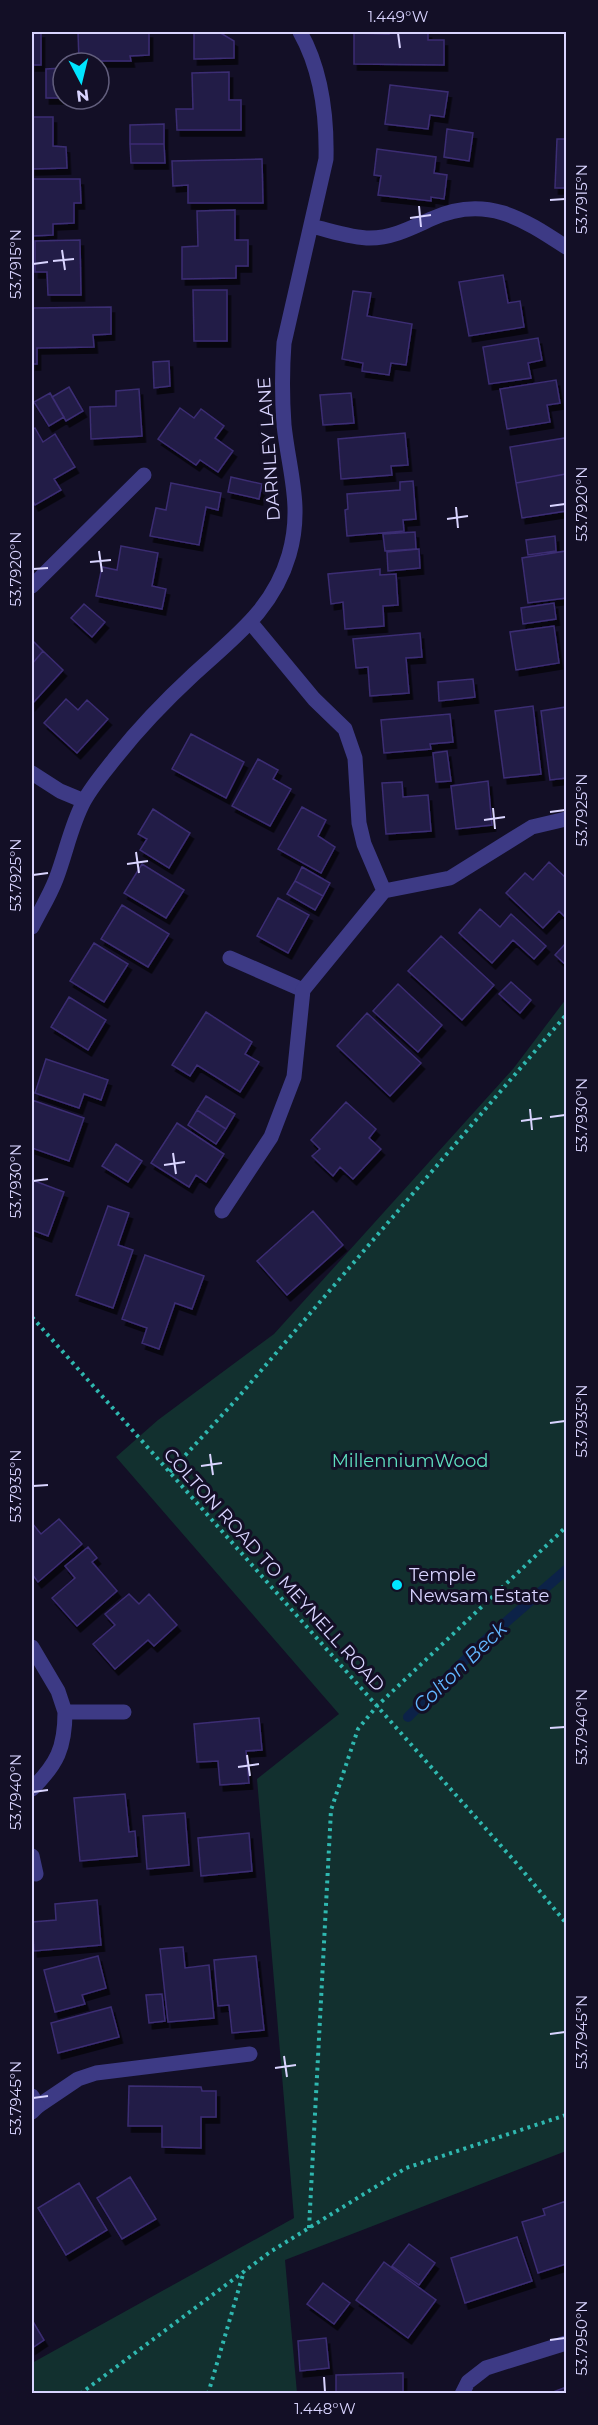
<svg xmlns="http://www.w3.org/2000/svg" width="598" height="2425" viewBox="0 0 598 2425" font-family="Montserrat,sans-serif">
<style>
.green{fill:#12302f}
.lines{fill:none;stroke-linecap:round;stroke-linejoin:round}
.stream{stroke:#0c2248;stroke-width:10}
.building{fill:#241b47;stroke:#3b2d73;stroke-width:1.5;filter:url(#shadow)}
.path{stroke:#2fb8b0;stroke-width:4;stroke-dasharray:3 4.5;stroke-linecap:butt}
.lane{stroke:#3d3a85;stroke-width:15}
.street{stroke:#3d3a85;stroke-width:15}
.ticks{fill:none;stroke:#d9d4ff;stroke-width:2}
.poi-dot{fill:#00e5ff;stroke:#130f26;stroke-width:2}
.labels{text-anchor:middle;stroke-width:6;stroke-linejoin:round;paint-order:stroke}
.street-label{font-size:18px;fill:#d9d4ff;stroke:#130f26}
.park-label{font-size:18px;fill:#5fe0c0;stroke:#130f26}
.poi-label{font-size:18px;fill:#d9d4ff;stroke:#130f26;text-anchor:start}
.water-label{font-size:20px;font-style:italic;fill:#62b6ff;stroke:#130f26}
.neatline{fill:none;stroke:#d9d4ff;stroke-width:2}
.ticks-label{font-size:15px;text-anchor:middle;fill:#d9d4ff}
</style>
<defs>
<filter id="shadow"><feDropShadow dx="3.5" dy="6" stdDeviation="0" flood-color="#0009"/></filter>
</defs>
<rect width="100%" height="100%" fill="#130f26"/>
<path class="green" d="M566 999V2151L285 2260 297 2393H32V2363L294 2218 257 1779 339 1714 116 1457 158 1420 274 1334 513 1069Z"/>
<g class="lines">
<path class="stream" d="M408 1717 481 1644 566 1570"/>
</g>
<path class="building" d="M32 32H41V65H32Z
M78 32H149V55L130 56 131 61H79Z
M194 32H219L234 41V58L194 59Z
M389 32H428V40H444V65L354 64V33L389 34Z
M63 68V98H46V69Z
M229 72V100H241V130H177L176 109H193L192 73Z
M390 85 448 92 444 117 430 115 428 129 385 124Z
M32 117H53V146L66 147 67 168 32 169Z
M164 124V144H130V125Z
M447 129 473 133 469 161 444 157Z
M557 139H566V188H555Z
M130 144H164L165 163H131Z
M377 149 436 157 434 173 447 175 444 199 431 197V201L378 195 381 176 374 175Z
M262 159 263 203H188V185L173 186 172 161Z
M32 179H80L81 203H74V223L53 224V235L32 236Z
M235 210V240H248V266H236V278L182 279V247L198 246 197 211Z
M80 240 81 295H48L47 272H35V241Z
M503 275 508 303 520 301 524 327 469 336 459 282Z
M193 290H227V341H194Z
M353 291 371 293 367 316 412 324 406 365 391 363 389 375 362 371 363 363 342 359Z
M111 307V334L93 335 94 347 37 348V364H32V308Z
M538 338 542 360 528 363 531 378 489 384 483 347Z
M169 361 170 386 154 388 153 362Z
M556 380 560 403 547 405 550 422 507 429 500 389Z
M69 387 83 411 66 421 52 397Z
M139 389 142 436 91 439 90 407 116 406V391Z
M50 393 64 417 49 426 34 402Z
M351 393 354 423 323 425 320 395Z
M180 408 194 418 201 409 224 426 215 438 233 451 218 472 200 460 196 465 158 439Z
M35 428 43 442 55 434 75 467 54 479 61 490 35 505 32 499V430Z
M405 433 408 465 391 466 392 475 341 479 338 439Z
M565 438 566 474 516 483 510 447Z
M566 474V511L522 518 516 483Z
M231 477 262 484 259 499 228 492Z
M413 481 416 519 403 520 404 531 347 536 345 510 348 509 347 494 400 490V482Z
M171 483 221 493 218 510 206 507 199 545 150 536 156 508 166 510Z
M415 532 416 549 385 551 383 534Z
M555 536 556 551 528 555 526 540Z
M121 546 158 553 152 586 166 589 162 609 96 596 102 567 117 570Z
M419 549 420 568 388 571 387 552Z
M566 551V598L528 603 522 558Z
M380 569V575L396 574 398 605 383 606 384 626 345 629 343 602 331 604 328 574Z
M554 603 556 619 523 624 521 608Z
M84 604 105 622 92 637 71 618Z
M554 626 559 663 516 670 510 632Z
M420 633 422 657 406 658 409 693 370 696 368 667 356 668 353 639Z
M32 640 43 651 32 664Z
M43 651 63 670 32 704V664Z
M473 679 475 697 439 701 438 682Z
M66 699 78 710 87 700 108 719 77 753 44 723Z
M533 706 541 774 504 778 495 711Z
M566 707V778L550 780 541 711Z
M450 714 453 742 430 744 431 749 384 753 381 720Z
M191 734 244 762 226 798 172 769Z
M447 751 451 781 436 782 433 753Z
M258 759 278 770 273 779 291 789 270 826 232 806Z
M488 781 492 825 456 829 451 786Z
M402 782 403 797 428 795 431 831 386 834 382 783Z
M302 807 326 820 318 836 335 847 321 873 278 849Z
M153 809 190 833 169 868 140 850 147 839 138 834Z
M549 862 566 878V915L565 917 559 911 543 928 506 893 525 873 533 880Z
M142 864 184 890 166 918 124 893Z
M302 867 330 883 323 896 295 881Z
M295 881 323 896 315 910 287 894Z
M278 898 309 915 288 953 257 936Z
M122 905 169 934 148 967 101 939Z
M480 909 500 927 511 914 546 946 534 959 513 940 492 963 459 933Z
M441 936 494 985 462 1020 408 971Z
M94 943 128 964 104 1002 70 981Z
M566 943V965L555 955Z
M511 982 531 1000 520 1013 499 994Z
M398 984 442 1025 418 1052 373 1011Z
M69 997 106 1020 88 1050 51 1027Z
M206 1012 252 1042 245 1054 259 1062 240 1092 197 1065 190 1076 172 1065Z
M367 1013 421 1063 390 1096 337 1046Z
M46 1059 108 1080 101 1100 84 1094 79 1108 35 1093Z
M206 1096 235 1114 226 1129 197 1110Z
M32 1100 84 1118 69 1161 32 1148Z
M346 1102 376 1129 369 1138 381 1149 353 1179 340 1167 333 1176 312 1156 320 1149 311 1140Z
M197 1110 226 1129 216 1144 188 1125Z
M177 1123 224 1154 206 1182 196 1175 189 1187 151 1163Z
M116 1144 142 1161 128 1182 102 1166Z
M32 1180 64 1192 48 1236 32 1230Z
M108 1206 129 1213 118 1245 133 1250 113 1308 76 1295Z
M313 1211 343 1245 287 1295 257 1261Z
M145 1255 204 1276 192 1309 175 1303 159 1349 142 1343 147 1328 122 1319Z
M59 1519 82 1544 38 1582 32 1574V1523L41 1534Z
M88 1547 97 1558 92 1562 117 1591 77 1626 52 1598 75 1578 65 1566Z
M129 1594 139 1604 149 1594 177 1625 154 1646 148 1640 115 1669 93 1644 115 1625 105 1614Z
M259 1718 262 1750 246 1751 249 1783 220 1785 218 1761 197 1762 194 1724Z
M125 1794 129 1832 135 1831 137 1856 80 1861 74 1798Z
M185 1813 189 1865 147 1869 143 1816Z
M249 1833 252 1871 201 1876 198 1838Z
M97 1900 101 1945 34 1951 32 1922 56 1920 55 1904Z
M183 1947 185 1968 209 1965 214 2018 168 2022 160 1949Z
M98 1956 106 1988 82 1995 85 2004 55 2012 44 1970Z
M256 1956 264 2030 232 2033 229 2005 218 2006 214 1960Z
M162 1994 165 2021 149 2023 146 1995Z
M111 2007 119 2037 58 2053 51 2023Z
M129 2086 201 2087 202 2091H216V2117H201V2148L162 2147V2126H128Z
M130 2177 156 2219 122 2239 97 2198Z
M79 2183 107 2230 66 2255 38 2208Z
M566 2201V2264L538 2273 522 2222 545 2215 543 2209Z
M517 2237 532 2281 465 2303 451 2258Z
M409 2244 435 2263 419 2285 392 2266Z
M384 2262 436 2300 408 2338 356 2300Z
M323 2283 350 2303 334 2324 307 2304Z
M32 2320 44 2340 32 2348Z
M326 2338 329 2368 300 2371 298 2341Z
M403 2373V2394H336V2375Z
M566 2387V2394H548Z"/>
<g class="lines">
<path class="path" d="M32 1317 518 1865 566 1923
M170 1472 235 1401 566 1015
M309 2228 331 1810 358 1729 377 1706 566 1527
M80 2394 270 2252 406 2168 566 2115
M208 2394 244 2271"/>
<path class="lane" d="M230 958 303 990
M32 1856 36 1874
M32 2096 38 2106 78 2079 96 2073 250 2054"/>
<path class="street" d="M311 226C329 230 351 238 370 238 392 238 411 228 431 219 485 194 522 218 566 247
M32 586 144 475
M251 623 314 699 345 729 355 758 359 823 364 844 384 891
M32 773 60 791 84 801
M32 927C40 911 50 895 56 879 66 853 71 825 84 801 92 786 105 771 116 757 139 728 167 699 194 674 234 637 273 610 289 555 303 507 289 472 284 425 282 397 282 370 284 343L326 159C327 115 322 71 300 32
M222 1211 271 1137 294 1077 303 990 384 891 450 878 532 827 566 819
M32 1647 58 1691 65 1712
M32 1789C57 1764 65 1748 65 1712H124
M32 2112 38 2106
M462 2394 468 2382 486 2368 566 2343"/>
</g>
<path class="ticks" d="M398 33 400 48M550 200 565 199M419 206 421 227M410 218 431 215M62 250 65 270M53 261 74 259M33 264 48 262M550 506 565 504M456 507 458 528M447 519 468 516M99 551 102 572M90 562 111 560M33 569 48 568M493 808 495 829M550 812 565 810M484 820 505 817M136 852 139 873M127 864 148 861M33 875 48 873M530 1109 532 1130M550 1117 565 1115M521 1121 542 1118M173 1153 176 1174M164 1165 185 1162M33 1181 48 1179M550 1423 565 1421M210 1454 213 1475M201 1466 222 1463M33 1486 48 1485M550 1728 565 1727M247 1755 250 1776M238 1767 259 1764M33 1792 48 1790M550 2034 565 2032M284 2056 287 2077M275 2068 296 2065M33 2098 48 2096M550 2340 565 2338M324 2377 325 2392"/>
<circle class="poi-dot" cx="397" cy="1585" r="6"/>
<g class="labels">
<g class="street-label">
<text transform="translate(269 449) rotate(-94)" y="6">DARNLEY LANE</text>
<text transform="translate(274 1570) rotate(48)" y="6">COLTON ROAD TO MEYNELL ROAD</text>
</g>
<g class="park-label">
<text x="410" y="1467">MillenniumWood</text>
</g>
<g class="poi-label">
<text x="409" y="1581">Temple<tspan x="409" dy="21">Newsam Estate</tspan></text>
</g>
<g class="water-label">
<text transform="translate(460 1667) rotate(-44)" y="7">Colton Beck</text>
</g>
</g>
<rect width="598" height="2425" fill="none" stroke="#130f26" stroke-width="66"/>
<g transform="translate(81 81) rotate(173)"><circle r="28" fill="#130f26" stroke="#625e7d" stroke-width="1.5"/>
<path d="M0-4.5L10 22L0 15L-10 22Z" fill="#00e5ff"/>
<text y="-9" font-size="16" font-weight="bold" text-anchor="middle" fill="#d9d4ff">N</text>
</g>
<rect x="33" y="33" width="532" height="2359" class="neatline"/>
<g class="ticks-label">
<text x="398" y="22">1.449°W</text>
<text transform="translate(582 199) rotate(-90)" y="5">53.7915°N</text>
<text transform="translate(16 264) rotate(-90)" y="5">53.7915°N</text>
<text transform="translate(582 504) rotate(-90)" y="5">53.7920°N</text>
<text transform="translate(16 569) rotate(-90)" y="5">53.7920°N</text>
<text transform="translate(582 810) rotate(-90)" y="5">53.7925°N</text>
<text transform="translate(16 875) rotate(-90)" y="5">53.7925°N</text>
<text transform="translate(582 1115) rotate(-90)" y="5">53.7930°N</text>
<text transform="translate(16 1181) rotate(-90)" y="5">53.7930°N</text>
<text transform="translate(582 1421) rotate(-90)" y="5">53.7935°N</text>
<text transform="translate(16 1486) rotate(-90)" y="5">53.7935°N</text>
<text transform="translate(582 1727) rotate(-90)" y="5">53.7940°N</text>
<text transform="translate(16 1792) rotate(-90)" y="5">53.7940°N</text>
<text transform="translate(582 2032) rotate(-90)" y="5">53.7945°N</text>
<text transform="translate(16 2098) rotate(-90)" y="5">53.7945°N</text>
<text transform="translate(582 2338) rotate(-90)" y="5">53.7950°N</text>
<text x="325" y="2414">1.448°W</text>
</g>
</svg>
